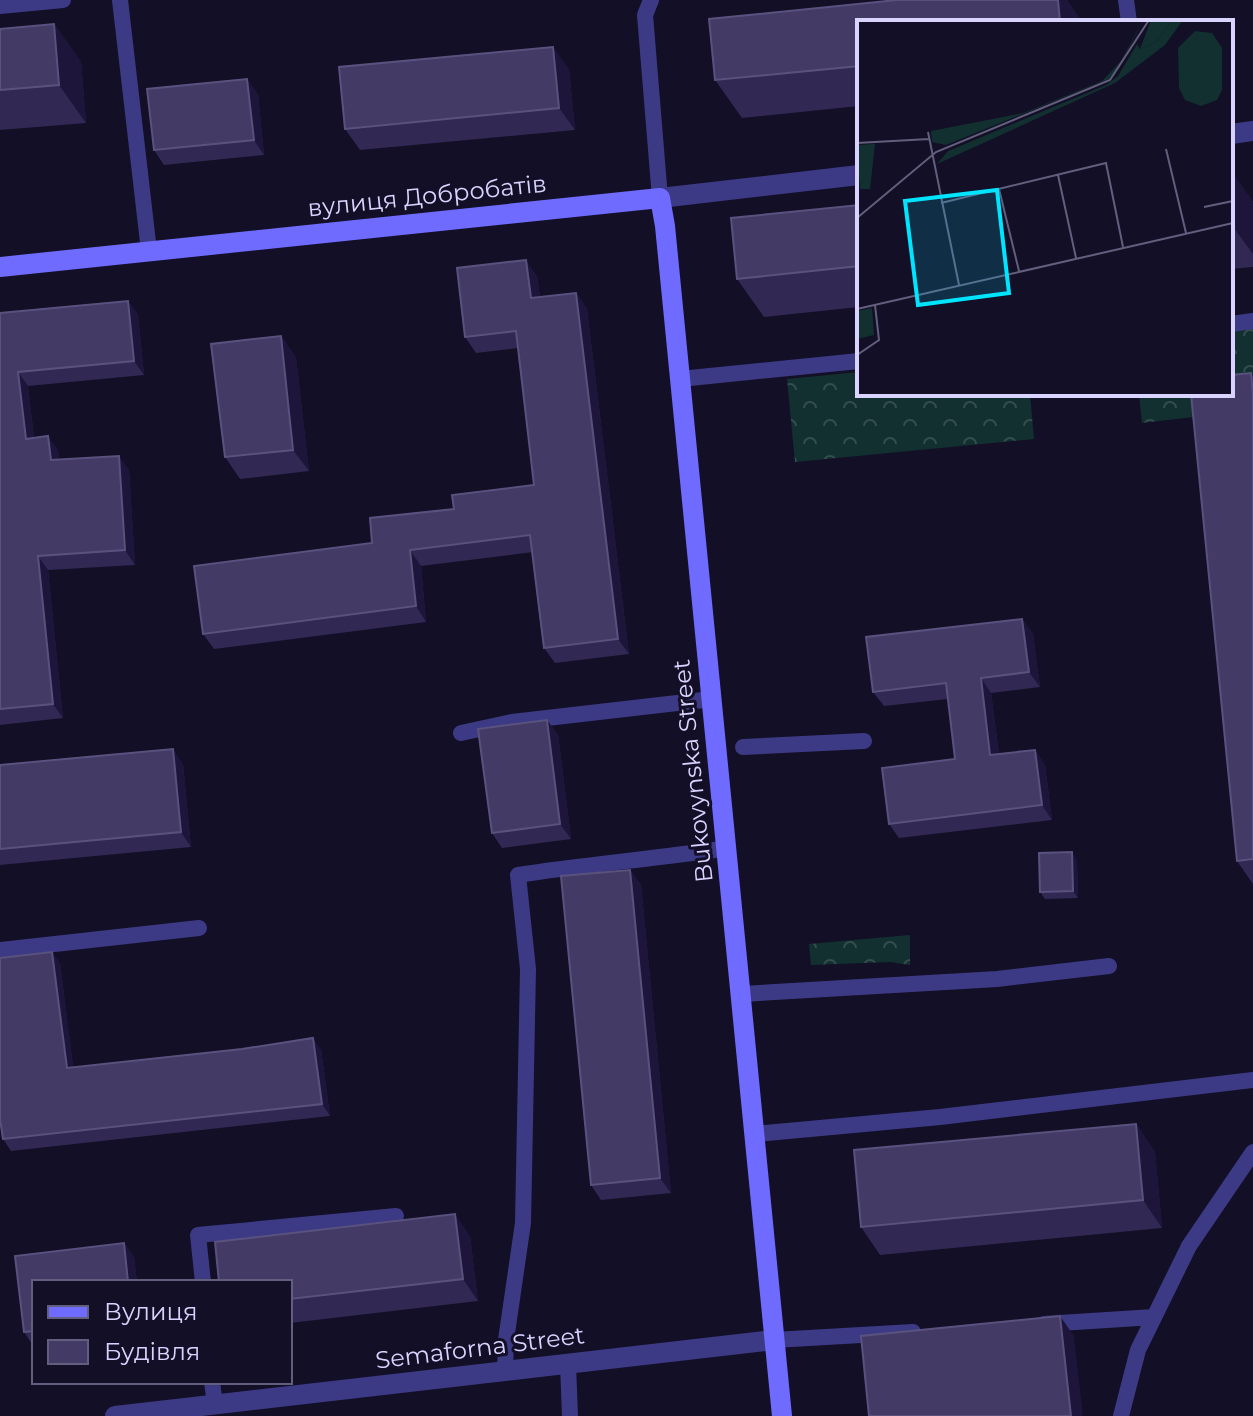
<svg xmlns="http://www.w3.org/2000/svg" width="1253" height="1416" viewBox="0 0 1253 1416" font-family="Montserrat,sans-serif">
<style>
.forest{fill:url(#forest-crowns)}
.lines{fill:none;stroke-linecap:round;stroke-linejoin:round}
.lane{stroke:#3d3a85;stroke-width:16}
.street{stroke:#3d3a85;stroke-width:20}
.secondary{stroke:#6f6bff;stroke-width:20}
.wall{fill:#312854}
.shaded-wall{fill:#1d163a}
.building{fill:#433a66;stroke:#5a527e;stroke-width:2}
.labels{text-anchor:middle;stroke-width:6;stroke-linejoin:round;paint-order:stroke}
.street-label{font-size:24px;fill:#d9d4ff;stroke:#130f26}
.inset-road{fill:none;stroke:#625e7d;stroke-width:2}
.view{fill:#00e5ff;fill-opacity:0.15;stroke:#00e5ff;stroke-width:4}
.inset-edge{fill:none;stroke:#d9d4ff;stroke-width:4}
</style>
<defs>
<pattern id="forest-crowns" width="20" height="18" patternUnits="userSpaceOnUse" patternTransform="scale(2)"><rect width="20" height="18" fill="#12302f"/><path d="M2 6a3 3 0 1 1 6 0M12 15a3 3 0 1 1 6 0" fill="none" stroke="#344d4e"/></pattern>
</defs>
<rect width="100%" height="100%" fill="#130f26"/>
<path class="forest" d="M1253 327V410L1142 423 1139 394H1231V330Z
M859 372V394H1030L1034 439 795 462 787 379Z
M910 935V965L890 962 811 965 809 944Z"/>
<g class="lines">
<path class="lane" d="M120 0 149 251
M651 0 645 15 660 198
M1126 0 1129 22
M0 6 63 0
M1231 324 1253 321
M680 379 859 361
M461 733 512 722 712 699
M743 747 864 741
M0 950 199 928
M742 994 997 979 1109 966
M755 1134 940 1117 1253 1080
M203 1282 198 1235 396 1216
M1044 1324 1154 1317
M774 1340 913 1332
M568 1364 570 1416
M505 1371 506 1340 523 1223 528 969 518 875C587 864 657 859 727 848
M212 1382 215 1404
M1121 1416 1138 1350 1189 1246 1253 1152"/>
<path class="street" d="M1231 134 1253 131
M660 198 859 175
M115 1416 774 1340"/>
<path class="secondary" d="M0 267 660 198 665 226 782 1416"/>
</g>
<path class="wall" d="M897 0H1067L1082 22H859V106L742 118 715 80Z
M54 24 81 62 86 123 0 130V29Z
M569 69 575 130 360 150 345 129Z
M258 94 264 155 164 165 154 150Z
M1231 171 1253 202V267L1231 269Z
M859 205V307L764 317 737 279Z
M537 276 540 297 576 293 587 309 629 654 555 663 544 648 533 552 421 566 426 622 214 649 203 634 372 543 454 509 534 485 518 348 476 353 465 337Z
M128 301 138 315 144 375 28 386 34 438 58 450 59 459 129 470 135 565 48 570 63 718 0 725V313Z
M281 336 296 358 309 471 240 479 225 457Z
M1251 373 1253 376V884L1237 861Z
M1022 619 1033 634 1040 687 991 693 999 754 1035 750 1045 765 1052 820 899 838 889 824 955 759 948 699 884 706 873 692Z
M547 720 558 735 571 839 502 848 492 833Z
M183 764 191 847 0 865V765Z
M1077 860 1078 898 1045 899 1040 892Z
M630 870 641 885 671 1193 601 1200 591 1185Z
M60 963 73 1067 321 1049 330 1116 11 1151 3 1139Z
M1136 1124 1155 1152 1162 1228 880 1255 861 1227Z
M470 1236 478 1301 290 1323V1282Z
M124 1243 134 1257 137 1282H34V1347L24 1332 15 1256Z"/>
<path class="shaded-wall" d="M1058 0H1067L1082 22H1060Z
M54 24 81 62 86 123 59 85Z
M553 47 569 69 575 130 559 108Z
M247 79 258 94 264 155 254 140Z
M1231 171 1253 202V254L1234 228 1231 194Z
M526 260 537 276 542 314 531 298Z
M576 293 587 309 629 654 618 639Z
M128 301 138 315 144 375 134 361Z
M281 336 296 358 309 471 293 450Z
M18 372 28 386 36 453 26 439Z
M48 436 58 450 61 474 51 460Z
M119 456 129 470 135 565 125 550Z
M410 550 421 566 426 622 416 606Z
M38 556 48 570 63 718 53 704Z
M1022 619 1033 634 1040 687 1029 672Z
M981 678 991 693 1001 770 990 755Z
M547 720 558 735 571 839 560 824Z
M173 749 183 764 191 847 181 832Z
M1035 750 1045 765 1052 820 1042 805Z
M1072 852 1077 860 1078 898 1073 891Z
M630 870 641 885 671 1193 660 1178Z
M52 952 60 963 75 1079 67 1068Z
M313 1038 321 1049 330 1116 322 1104Z
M1136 1124 1155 1152 1162 1228 1143 1200Z
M455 1214 470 1236 478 1301 463 1279Z
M124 1243 134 1257 137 1282H128Z
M1060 1316 1074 1336 1083 1416H1071Z"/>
<path class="building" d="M897 0H1058L1060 22H859V66L715 80 709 19Z
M54 24 59 85 0 90V29Z
M553 47 559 108 345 129 339 67Z
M247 79 254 140 154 150 147 89Z
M1231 194 1234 228H1231Z
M859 205V266L737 279 731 218Z
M526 260 531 298 576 293 618 639 544 648 530 535 410 550 416 606 203 634 194 566 372 543 370 518 454 509 452 495 534 485 516 331 465 337 457 268Z
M128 301 134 361 18 372 26 439 48 436 51 460 119 456 125 550 38 556 53 704 0 709V313Z
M281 336 293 450 225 457 211 344Z
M1251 373 1253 393V859L1237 861 1191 394H1231V375Z
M1022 619 1029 672 981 678 990 755 1035 750 1042 805 889 824 882 768 955 759 946 683 873 692 866 637Z
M547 720 560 824 492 833 478 729Z
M173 749 181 832 0 849V765Z
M1072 852 1073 891 1040 892 1039 853Z
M630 870 660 1178 591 1185 561 876Z
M52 952 67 1068 242 1049 313 1038 322 1104 3 1139 0 1119V958Z
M1136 1124 1143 1200 861 1227 854 1150Z
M455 1214 463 1279 290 1299V1282H219L215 1242Z
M124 1243 128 1282H34V1331L24 1332 15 1256Z
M1060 1316 1071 1416H869L861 1336Z"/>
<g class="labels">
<g class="street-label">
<text transform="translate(427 196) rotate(-6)" y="8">вулиця Добробатів</text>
<text transform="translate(693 771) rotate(-96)" y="8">Bukovynska Street</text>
<text transform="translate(480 1348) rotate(-7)" y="8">Semaforna Street</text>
</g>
</g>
<g transform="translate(857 20)">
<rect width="376" height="376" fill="#130f26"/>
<path d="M286 0 262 48 252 59 89 125 75 122 74 111 166 93 245 61 264 41ZM315 0H326L308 25 258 63 80 144 91 131 249 65 261 56 280 24 283 29 299 22Z" fill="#12302f"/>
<path d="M294 0H315L299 22 283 29ZM18 124 13 169H3L0 125ZM15 288 17 315 0 319V291Z" fill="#12302f"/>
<path d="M338 11 355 13 365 28V70L360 80 344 86 328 80 322 68 321 28Z" fill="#12302f"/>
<path class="inset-road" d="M71 112 102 265M0 123 72 119M309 129 329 213M201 155 219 238M142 169 162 251M84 183 249 143 266 227M347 187 376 181M0 198 79 132 253 60 292 0M0 289 376 203M0 335 22 320 18 285"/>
<path class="view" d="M140 170 152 273 61 285 48 181Z"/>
<rect width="376" height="376" class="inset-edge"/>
</g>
<rect x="32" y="1280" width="260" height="104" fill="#130f26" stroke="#625e7d" stroke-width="2"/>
<rect x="48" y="1306" width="40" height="12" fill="#6f6bff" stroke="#625e7d" stroke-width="2"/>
<text x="104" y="1320" font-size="24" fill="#d9d4ff">Вулиця</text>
<rect x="48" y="1340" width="40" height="24" fill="#433a66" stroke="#625e7d" stroke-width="2"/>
<text x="104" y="1360" font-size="24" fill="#d9d4ff">Будівля</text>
</svg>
